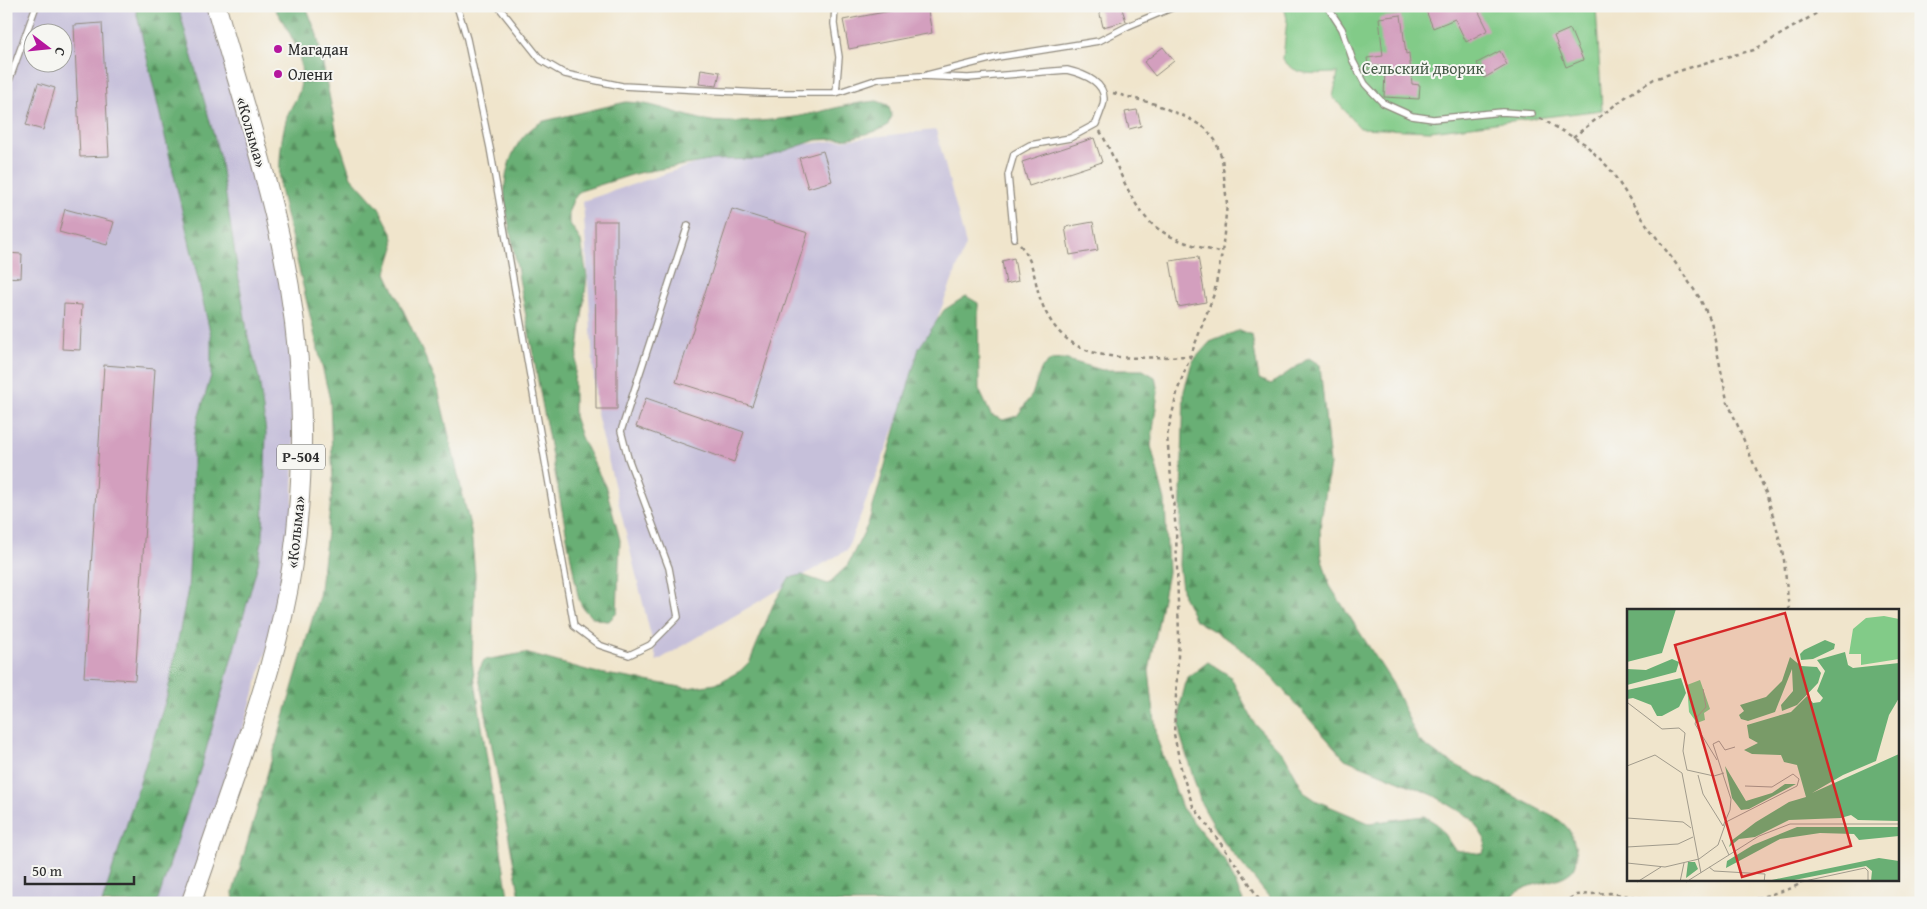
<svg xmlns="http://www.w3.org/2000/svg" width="1927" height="909" viewBox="0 0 1927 909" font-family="'Gentium Book Plus',serif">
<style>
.industrial{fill:#c6c0da;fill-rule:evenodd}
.green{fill:#82cb88;stroke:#567b5a}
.forest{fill:url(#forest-firs);stroke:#4a6d50}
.building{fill:#d39fbe}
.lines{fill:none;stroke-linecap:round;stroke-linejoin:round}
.service-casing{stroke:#8e887c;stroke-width:8}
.trunk-casing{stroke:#8e887c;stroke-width:21}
.path{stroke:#8e887c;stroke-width:2.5;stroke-dasharray:4 4;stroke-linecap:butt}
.service{stroke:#fff;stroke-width:5.5}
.trunk{stroke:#fff;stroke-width:19}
.poi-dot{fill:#b5179e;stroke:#f6f6f2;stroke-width:2}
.labels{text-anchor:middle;stroke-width:4;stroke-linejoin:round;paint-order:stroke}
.shield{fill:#f6f6f2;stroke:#686867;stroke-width:1}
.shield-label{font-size:15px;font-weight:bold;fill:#2b2b2b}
.poi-label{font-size:16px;fill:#2b2b2b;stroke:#f6f6f2;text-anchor:start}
.park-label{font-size:16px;fill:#455b47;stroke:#f6f6f2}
.street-label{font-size:16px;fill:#2b2b2b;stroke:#f6f6f2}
.inset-road{fill:none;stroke:#a19b8c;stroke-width:1}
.view{fill:#d62828;fill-opacity:0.15;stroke:#d62828;stroke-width:2.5}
.inset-edge{fill:none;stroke:#2b2b2b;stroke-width:2.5}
</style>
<defs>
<pattern id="forest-firs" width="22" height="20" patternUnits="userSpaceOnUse" patternTransform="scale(1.25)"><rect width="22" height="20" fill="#69af74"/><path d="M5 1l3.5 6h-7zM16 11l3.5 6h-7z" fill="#578f5f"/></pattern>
</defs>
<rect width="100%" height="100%" fill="#f6f6f2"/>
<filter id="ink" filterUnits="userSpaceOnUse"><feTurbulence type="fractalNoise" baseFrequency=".02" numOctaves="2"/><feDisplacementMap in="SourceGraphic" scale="10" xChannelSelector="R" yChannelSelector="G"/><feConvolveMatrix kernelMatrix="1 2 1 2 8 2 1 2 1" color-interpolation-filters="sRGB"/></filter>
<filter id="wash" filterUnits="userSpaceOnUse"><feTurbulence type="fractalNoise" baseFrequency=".0096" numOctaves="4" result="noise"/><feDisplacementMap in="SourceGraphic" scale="20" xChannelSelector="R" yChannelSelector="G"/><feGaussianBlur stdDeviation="1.12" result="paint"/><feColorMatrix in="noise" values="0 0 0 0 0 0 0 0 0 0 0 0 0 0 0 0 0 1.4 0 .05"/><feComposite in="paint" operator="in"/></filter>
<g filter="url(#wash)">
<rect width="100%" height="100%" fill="#f0e5cc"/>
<path class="industrial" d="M6 6H216L296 337 292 566 191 903H6ZM32 32H62V62H32Z
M936 130 966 245 847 550 657 661 596 410 583 201 731 152Z"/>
<path class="green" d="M1284 6H1596L1602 110 1430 131 1360 128 1333 97 1338 73C1317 73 1296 78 1283 59L1287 19Z"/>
<path class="forest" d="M135 6H178L220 158 248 337 259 378 266 433 263 534 258 564 202 764 157 903H102L167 696 188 589 193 504V447L196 426 211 376V336Z
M273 6H306L317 35 337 134 351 177 379 208 392 233 394 247 386 273 436 381 471 530 475 575 472 661 509 903H234L233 892 319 596 333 485 330 400 280 189C279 165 280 140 287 117 290 107 298 98 300 88 307 57 289 31 273 6Z
M877 101 888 105 892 116 887 126 877 131 850 138 816 140 761 159 714 160 638 173 580 191 573 200 569 211V222L581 241 587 277 574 381V416L581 437 606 488 620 540 617 613 609 621C593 621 582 612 578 596L505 203C502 172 514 134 544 121L626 102C660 102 692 123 727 122 747 122 768 121 787 118 818 114 846 103 877 101Z
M966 296 978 303 979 389 991 415 1003 420 1017 416 1032 395 1041 369 1051 360 1064 359 1102 370H1143L1155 377 1158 392 1151 446 1165 501 1168 572 1149 671 1157 739 1182 808 1226 862 1243 901 1241 903H521L478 672 484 660 525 653 594 672 687 688 716 684 740 671 750 661 773 605 789 578 802 575 828 584 847 566 868 524 919 348 944 310Z
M1240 330 1252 335 1259 379 1271 384 1309 358 1320 365 1330 464 1320 528 1321 556 1330 586 1393 684 1418 740 1441 757 1559 820C1570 829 1571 832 1575 846 1587 884 1542 878 1521 890 1515 893 1510 899 1505 903H1274L1222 840 1201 803 1180 734V706L1187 678 1208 662 1230 676 1255 724 1285 756 1305 793 1317 801 1369 823 1424 816 1437 824 1455 850 1483 854 1486 841 1471 818 1433 795 1345 759 1266 671 1234 643 1195 620 1183 596 1179 565 1184 391 1192 362 1210 342Z"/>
<g id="blocks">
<path class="building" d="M916 6H927L932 33 849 49 843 20Z
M1111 6H1121L1126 21 1103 27 1099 10Z
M1424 6H1476L1488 30 1466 42 1455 19 1433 28Z
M1401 15 1406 54 1409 53 1412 84 1420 85 1419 99 1384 97 1385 69 1369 71 1367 58 1383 56 1379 18Z
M102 23 109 156 80 157 74 25Z
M1570 29 1583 60 1566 67 1554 36Z
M1163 47 1174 61 1155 76 1144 62Z
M1500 51 1507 65 1484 78 1477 63Z
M701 69 720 72 717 86 699 84Z
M38 83 55 88 43 130 26 125Z
M1137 110 1141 126 1129 129 1125 112Z
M1094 138 1102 162 1029 186 1022 162Z
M823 151 832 181 808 188 799 158Z
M65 209 114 222 107 245 59 232Z
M732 209 808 233 752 406 676 382Z
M595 221H617V409H596Z
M1093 222 1098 250 1070 255 1065 227Z
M6 253 22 254 21 278 6 277Z
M1198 257 1206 302 1178 307 1170 261Z
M1014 258 1018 281 1006 284 1002 261Z
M64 304 82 305 80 350 62 349Z
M104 365 155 369 135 680 84 677Z
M646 398 744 432 734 462 636 427Z"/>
</g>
</g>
<g filter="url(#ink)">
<use href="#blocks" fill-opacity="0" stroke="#8e887c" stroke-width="1"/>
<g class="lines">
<g class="service-casing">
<path id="service" d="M457 6 467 39 490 148 574 626 599 645 629 655 650 645 678 617 669 568 628 458 621 431 688 225
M498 6 541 60 565 74 622 86 762 93H836L878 79 920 76 968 78 1067 70C1084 74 1109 83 1103 105 1101 111 1098 118 1096 124L1070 138 1030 145 1014 154 1008 175 1014 238
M835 6 834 24 839 57 836 93
M1327 6 1342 29 1353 61 1365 84 1383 103 1412 116 1433 119 1502 112 1532 114
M927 75 998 57 1099 41 1128 26 1176 6
M6 89 36 6"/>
</g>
<g class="trunk-casing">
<path id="trunk" d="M191 903C207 858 222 812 238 767 260 701 282 634 292 566 309 454 303 335 277 225 260 151 237 79 216 6"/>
</g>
<path class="path" d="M1113 93 1155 104 1188 118 1205 128 1215 140 1222 158 1227 204 1222 253 1214 294 1178 389 1167 436 1176 531 1179 637 1174 734 1182 773 1193 806 1246 878 1261 903
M1540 118 1585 144 1610 169 1644 221 1680 269 1699 297 1711 321 1727 400 1766 493 1777 529 1784 560 1789 610
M1100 131C1117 160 1130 209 1157 228 1176 242 1200 247 1222 253
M1573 137 1627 96 1654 79 1714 60 1754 50 1829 6
M1020 245C1036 263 1034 286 1043 306 1070 370 1134 357 1191 356
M1562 903 1576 895 1610 893 1672 903
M1741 903 1792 888 1807 880"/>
<use href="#service" class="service"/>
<use href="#trunk" class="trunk"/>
</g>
</g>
<g class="poi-dot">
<circle cx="278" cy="49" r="5"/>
<circle cx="278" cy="74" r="5"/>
</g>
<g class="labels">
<rect class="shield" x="277" y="444.5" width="48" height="25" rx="4"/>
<g class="shield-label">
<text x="301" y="462">Р-504</text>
</g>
<g class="poi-label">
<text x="288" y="55">Магадан</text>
<text x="288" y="80">Олени</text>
</g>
<g class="park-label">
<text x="1423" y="74">Сельский дворик</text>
</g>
<g class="street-label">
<text transform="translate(252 132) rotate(74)" y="6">«Колыма»</text>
<text transform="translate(295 532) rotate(-84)" y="6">«Колыма»</text>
</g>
</g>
<g transform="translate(1627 609)">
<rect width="272" height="272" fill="#f0e5cc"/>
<path d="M257 7 272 10V50L234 56V45H222L226 20 239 9ZM73 71 83 100 77 104 78 111 70 114 62 103 60 76Z" fill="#82cb88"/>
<path d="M0 0H49L35 44 0 53ZM198 31 208 35 207 40 186 50 174 51 173 45 177 41ZM218 43 221 56 226 59 272 54V89L262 106 249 152 216 166 185 184 272 145V212L231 211 224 206 214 209 162 211 128 228 112 230 102 238 104 232 129 213 162 193 179 188 170 156 157 153 154 146 125 145 117 141 131 134 122 129 120 116 164 103 180 87 186 94 193 93 196 89 190 82 198 62 190 51ZM163 48 174 57 190 58 194 64 191 74 170 96 155 102 154 96 166 82 165 60 148 103 121 112 114 110 112 106 117 102 113 96 139 88 155 72ZM45 50 52 53 49 63 0 76V60L19 61ZM54 69 59 84 52 98 35 107H30L24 96 6 89 0 90V81ZM98 157 119 192 145 184 158 175H169L122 200 114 201 105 189ZM170 218H272V227L232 231 227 225 193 224 153 230 99 259 100 252 126 236ZM252 249 272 252V272H244L245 262 239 257 162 272H140ZM61 253H68L71 260 59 269Z" fill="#69af74"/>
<path class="inset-road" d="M76 80 79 98 70 108 68 115 90 151M1 94 35 120 52 119 58 124 56 142 60 161 87 167 97 164M0 157 28 146 55 164 74 264M71 166 76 185 96 217 103 201 104 190 86 135 92 132 98 141 108 138M0 209 56 213 64 219M95 231 102 246M0 238 51 235 66 228M0 254 38 258 72 250 91 236 99 213 170 177 172 170 166 165 145 178 118 177M82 258 87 262 138 265 137 273M10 273 34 258M53 273 57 254M59 273 132 227 163 215H273M173 273 238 259 241 262V273"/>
<path class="view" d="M158 4 224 237 115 268 48 36Z"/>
<rect width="272" height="272" class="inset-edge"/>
</g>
<rect width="1927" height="909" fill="none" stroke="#f6f6f2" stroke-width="25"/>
<g transform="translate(48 48) rotate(106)"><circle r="24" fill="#f6f6f2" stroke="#a5a5a2"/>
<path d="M0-4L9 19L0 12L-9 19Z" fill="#b5179e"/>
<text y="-8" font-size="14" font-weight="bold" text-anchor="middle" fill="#2b2b2b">С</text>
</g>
<path d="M25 876v8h109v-8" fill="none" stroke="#2b2b2b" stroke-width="2.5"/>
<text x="32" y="876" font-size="15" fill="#2b2b2b" stroke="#f6f6f2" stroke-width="4" paint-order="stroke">50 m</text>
</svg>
